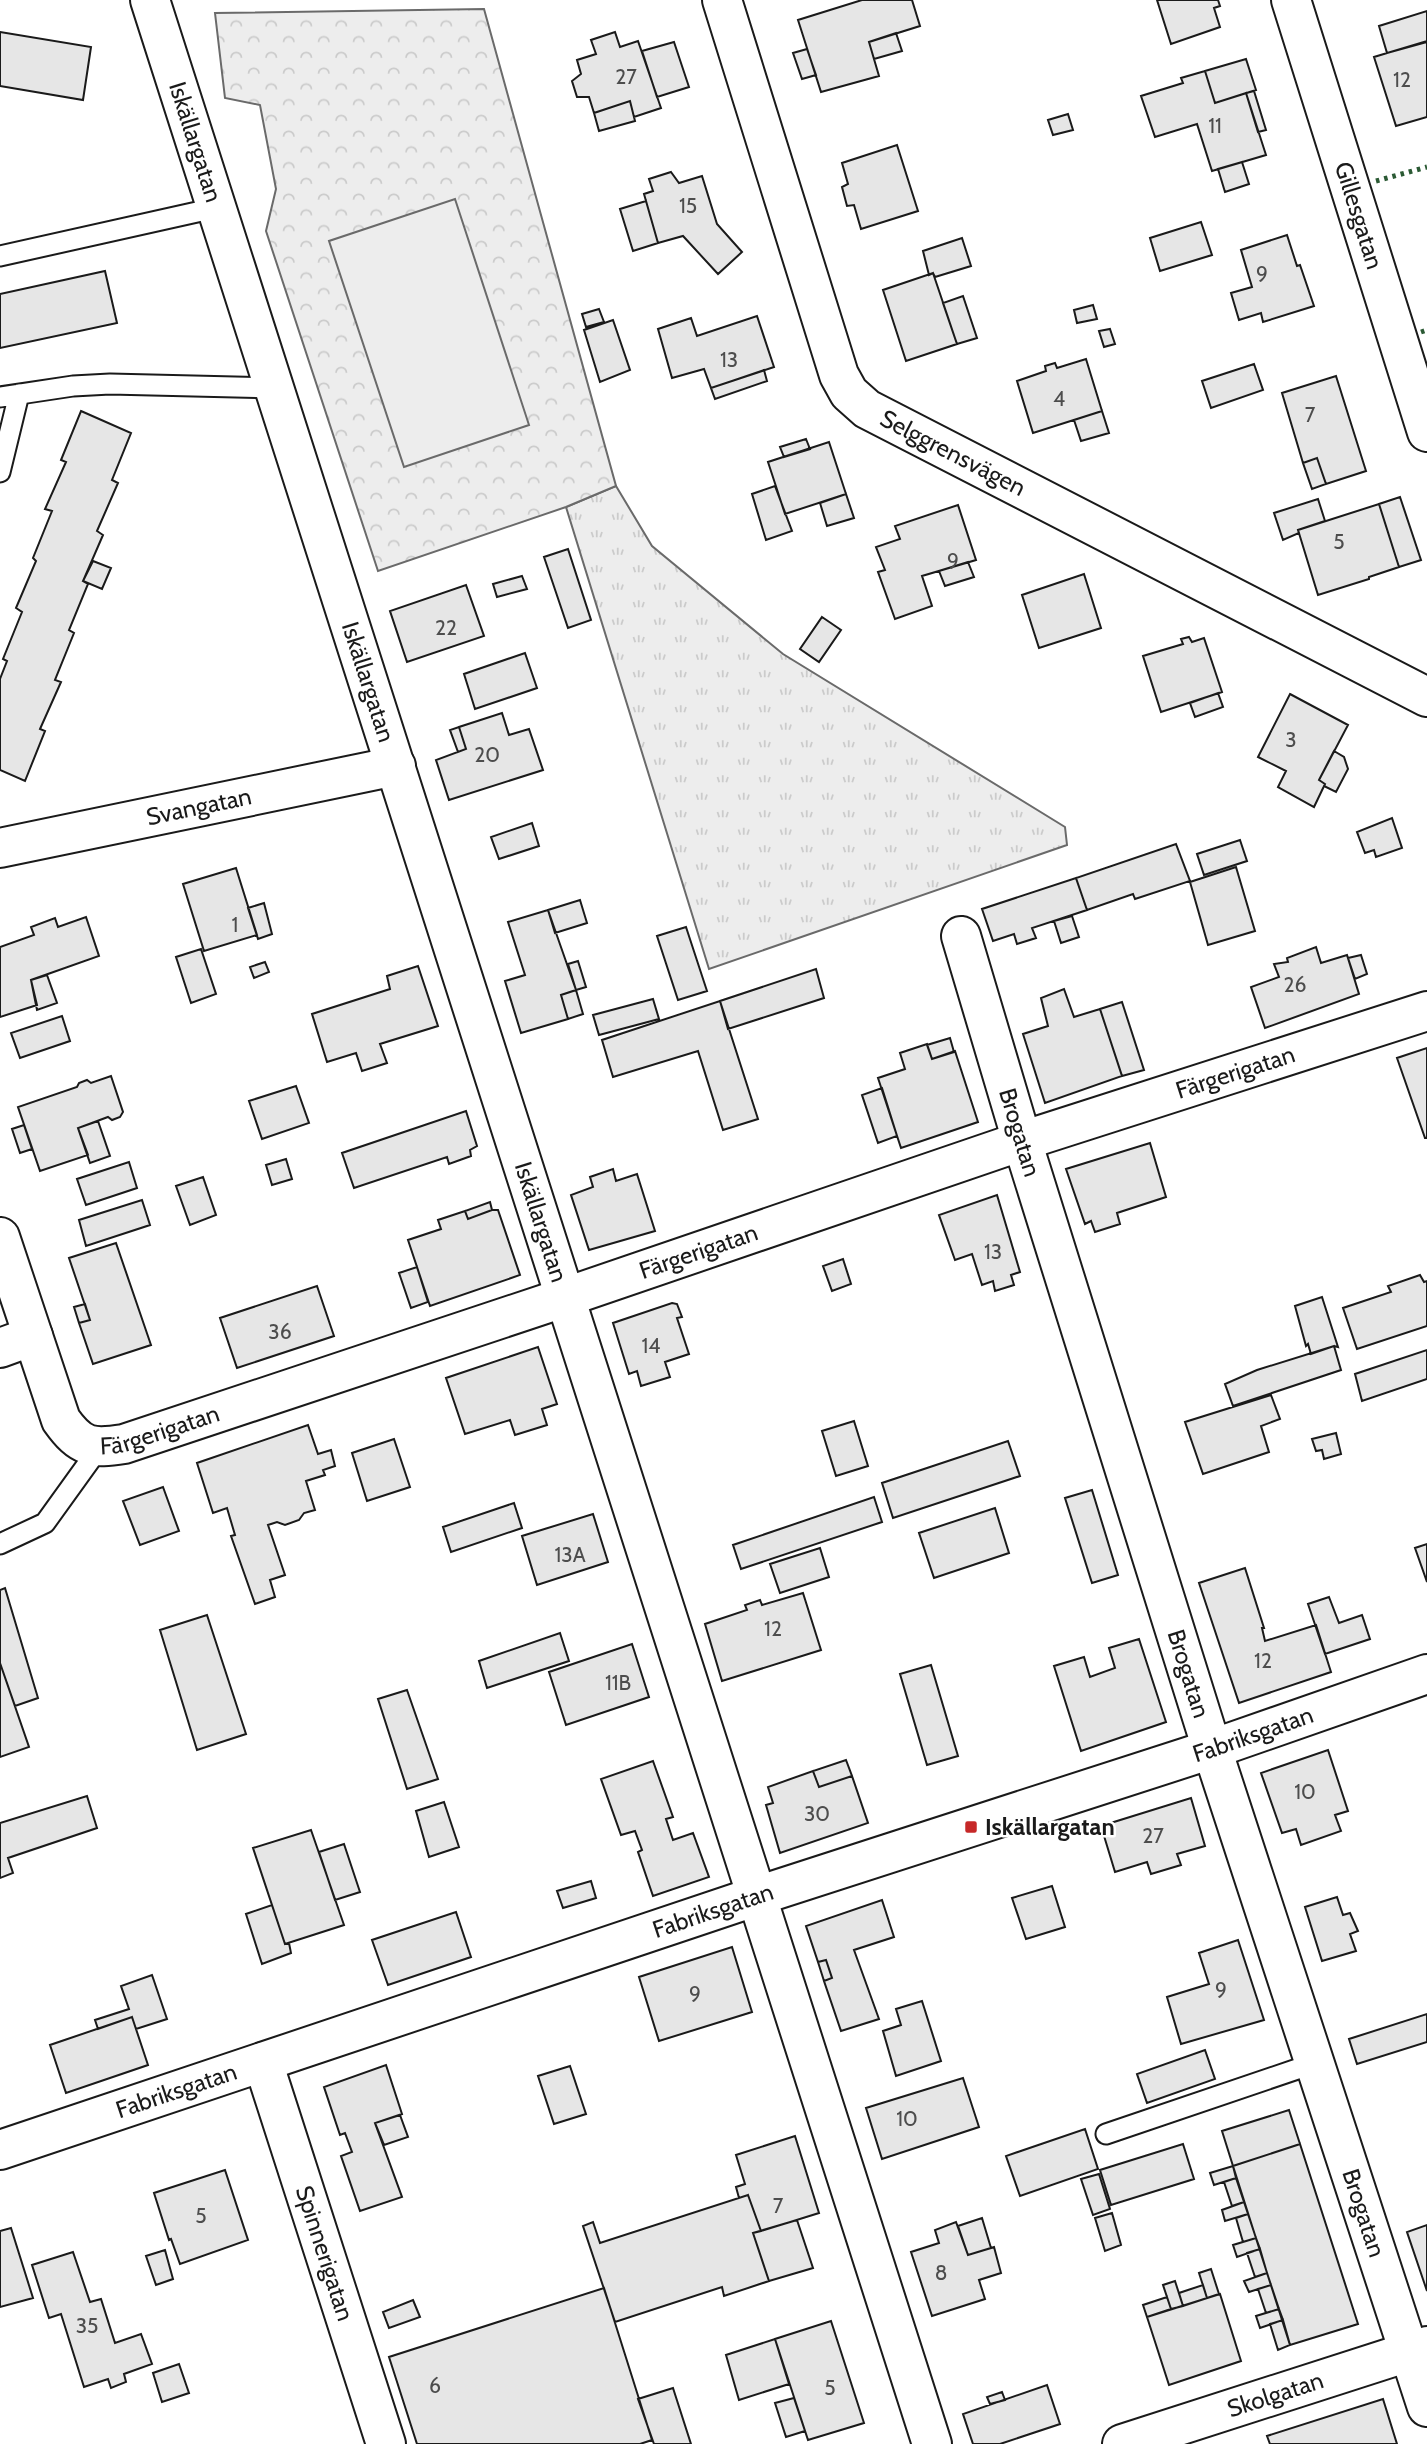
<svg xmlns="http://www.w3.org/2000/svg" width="1427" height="2444" viewBox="0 0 1427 2444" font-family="Cabin,sans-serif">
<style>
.grass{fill:url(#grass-tufts);stroke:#6a6a6a;stroke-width:2}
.forest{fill:url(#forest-crowns);stroke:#6a6a6a;stroke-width:2}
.pitch{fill:#ededed;stroke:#6a6a6a;stroke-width:2}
.building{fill:#e6e6e6;stroke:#1a1a1a;stroke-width:2}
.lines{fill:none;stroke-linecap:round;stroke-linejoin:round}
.service-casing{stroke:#1a1a1a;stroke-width:23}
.minor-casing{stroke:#1a1a1a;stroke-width:42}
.service{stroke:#fff;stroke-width:19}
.minor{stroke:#fff;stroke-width:38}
.hedge{stroke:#2b5a34;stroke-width:5;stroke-dasharray:3.5 5;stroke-linecap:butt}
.poi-dot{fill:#c62828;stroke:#fff;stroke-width:2.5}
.labels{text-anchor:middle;stroke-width:5;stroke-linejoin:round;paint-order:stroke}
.number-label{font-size:21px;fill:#4d4d4d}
.street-label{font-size:24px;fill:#1a1a1a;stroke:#fff}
.poi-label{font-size:24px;font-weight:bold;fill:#1a1a1a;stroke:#fff;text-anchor:start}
</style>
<defs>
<pattern id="grass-tufts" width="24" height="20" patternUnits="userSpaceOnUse" patternTransform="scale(1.75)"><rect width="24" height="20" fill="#ededed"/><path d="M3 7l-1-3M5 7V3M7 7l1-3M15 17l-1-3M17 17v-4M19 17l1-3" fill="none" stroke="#cbcbcb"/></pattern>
<pattern id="forest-crowns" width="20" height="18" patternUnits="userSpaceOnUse" patternTransform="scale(1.75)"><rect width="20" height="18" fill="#ededed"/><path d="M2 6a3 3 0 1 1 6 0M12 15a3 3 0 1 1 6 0" fill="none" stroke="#cbcbcb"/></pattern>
</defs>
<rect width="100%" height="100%" fill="#fff"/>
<path class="grass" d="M616 486 652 546 783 654 1065 827 1067 845 709 969 566 507Z"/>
<path class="forest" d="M484 9 616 486 566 507 378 571 266 231 276 189 260 105 225 98 215 13Z"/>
<path class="pitch" d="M455 199 529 425 404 467 329 241Z"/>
<path class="building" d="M862 0H912L920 26 869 42 879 76 821 92 798 20Z
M1157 0H1218L1220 6 1214 8 1220 27 1171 44Z
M1427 11V42L1387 53 1379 26Z
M0 32 91 47 83 100 0 86Z
M615 32 620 47 638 41 661 108 634 117 630 101 594 113 589 97H577L572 81 581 74 577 60 596 54 591 40Z
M896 33 902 51 874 59 869 42Z
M1427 41V117L1396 126 1374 57Z
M674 42 689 87 657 97 642 51Z
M807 49 816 75 802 79 793 53Z
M1246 59 1256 90 1215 103 1205 71Z
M1205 71 1215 103 1246 93 1266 155 1212 171 1197 124 1155 137 1141 96 1183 83 1181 78Z
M1254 91 1266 130 1258 132 1246 93Z
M630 101 635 121 599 131 594 113Z
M1068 114 1073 130 1053 135 1048 120Z
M897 145 918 211 861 229 854 205 847 206 842 187 848 184 842 163Z
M1242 162 1249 184 1225 192 1218 169Z
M671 172 679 183 702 176 717 224 742 252 718 274 683 236 658 243 644 194 653 191 649 179Z
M646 201 658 243 633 251 620 209Z
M1201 222 1212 255 1160 271 1150 238Z
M1287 235 1297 266 1300 265 1314 306 1263 322 1261 313 1239 320 1231 293 1252 287 1241 250Z
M962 238 971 266 935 277 933 273 929 275 923 251Z
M105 271 117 323 0 348V294Z
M933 273 957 344 906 361 883 290Z
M963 296 977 338 957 344 943 303Z
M1093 305 1097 319 1077 323 1074 310Z
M599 309 604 322 586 327 582 314Z
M757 316 774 367 711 388 704 369 672 378 658 329 691 318 697 336Z
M613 320 630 370 600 382 584 330Z
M1110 329 1115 344 1104 347 1099 331Z
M1086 359 1102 411 1033 433 1017 381 1046 371 1045 366 1055 363 1057 368Z
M1254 364 1263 390 1211 408 1202 381Z
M764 370 767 381 715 399 711 388Z
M1336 376 1366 471 1326 484 1317 458 1303 463 1282 393Z
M81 411 131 433 112 480 118 483 97 531 103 535 83 581 88 584 69 630 74 633 55 680 61 682 40 729 45 731 25 781 0 770V679L7 661 3 659 22 612 16 608 36 561 33 558 52 511 45 509 66 462 61 460Z
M1102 411 1109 433 1081 441 1074 420Z
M806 439 810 449 784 457 780 447Z
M829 442 846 494 785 514 768 462Z
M1317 458 1326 484 1312 489 1303 463Z
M775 486 792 531 766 540 752 494Z
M846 494 854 518 827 526 820 503Z
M1400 497 1421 560 1399 567 1379 504Z
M1318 499 1325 521 1298 530 1299 533 1283 540 1274 513Z
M1379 504 1399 567 1369 577V579L1318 595 1298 530Z
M958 505 976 560 922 576 932 606 895 619 878 572 885 570 876 547 900 539 895 526Z
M568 549 591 620 568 628 544 557Z
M93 561 111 568 102 589 83 581Z
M968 562 974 577 945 586 939 571Z
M1084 574 1101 628 1039 648 1022 595Z
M522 576 527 589 497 597 493 584Z
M466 585 484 636 407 662 390 611Z
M822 617 841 630 819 662 800 649Z
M1189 637 1192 642 1204 638 1222 692 1161 712 1143 656 1183 644 1181 639Z
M525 653 537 688 475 709 464 674Z
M1218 693 1223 707 1195 717 1190 703Z
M1290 694 1348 725 1319 780 1325 784 1314 807 1278 787 1286 771 1258 757Z
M502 713 509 735 529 729 543 770 449 800 436 760 466 749 459 727Z
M459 727 466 749 458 752 450 730Z
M1334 751 1344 757 1348 769 1336 792 1324 786 1325 784 1319 780Z
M1392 818 1402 848 1376 857 1374 850 1365 853 1357 832Z
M532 823 539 846 499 859 491 837Z
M1240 840 1247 861 1204 875 1197 854Z
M1176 844 1190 881 1135 899 1133 894 1087 910 1076 878Z
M1236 867 1255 931 1208 945 1190 882Z
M236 868 257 935 204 951 183 884Z
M1076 878 1087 910 1032 928 1036 938 1017 944 1014 934 993 941 982 909Z
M580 900 587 923 555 933 548 910Z
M264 903 272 934 258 939 248 908Z
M548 910 576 990 561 995 568 1019 521 1033 505 981 525 975 508 922Z
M1072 916 1079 937 1061 943 1054 921Z
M86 917 99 956 31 980 37 1005 0 1017V947L34 935 31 927 55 918 58 927Z
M686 927 707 991 678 1000 657 936Z
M1316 947 1321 963 1347 955 1359 994 1265 1028 1251 987 1279 977 1274 964 1288 962 1287 958Z
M201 949 216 994 191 1003 176 957Z
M1361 955 1367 974 1355 979 1348 958Z
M578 961 586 987 576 990 568 964Z
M265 962 269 972 254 978 250 967Z
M418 966 438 1026 380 1044 387 1063 362 1071 356 1053 327 1062 312 1014 390 989 387 976Z
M816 969 824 998 728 1029 720 1001Z
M47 975 57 1003 37 1010 31 980Z
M1064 989 1074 1017 1100 1009 1122 1076 1045 1103 1023 1034 1048 1026 1041 998Z
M576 990 583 1014 568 1019 561 995Z
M653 999 659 1019 599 1035 593 1015Z
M720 1001 758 1119 723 1130 698 1051 613 1077 602 1040Z
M1122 1002 1144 1070 1122 1076 1100 1009Z
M62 1016 70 1041 20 1058 11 1033Z
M950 1038 954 1052 932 1059 927 1045Z
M927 1044 932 1059 955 1051 978 1122 901 1148 878 1078 905 1069 900 1053Z
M1427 1048V1138H1425L1397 1058Z
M111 1076 123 1112 120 1117 112 1120 108 1117 78 1128 88 1155 40 1171 18 1107 77 1087 79 1083 87 1080 91 1083Z
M296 1086 309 1123 262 1139 249 1101Z
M882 1088 897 1136 878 1143 862 1095Z
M466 1111 477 1146 470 1150 471 1156 449 1164 447 1157 354 1188 342 1153Z
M98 1121 110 1156 90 1163 78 1128Z
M24 1125 32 1149 20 1153 12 1129Z
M1150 1143 1166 1197 1117 1213 1120 1224 1095 1232 1091 1221 1085 1224 1066 1169Z
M286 1159 292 1179 272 1185 266 1165Z
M129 1162 137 1188 86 1205 77 1179Z
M613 1169 616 1181 637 1174 655 1231 589 1250 571 1195 593 1187 590 1177Z
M203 1177 216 1215 190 1225 176 1186Z
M997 1195 1020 1272 1011 1275 1014 1285 995 1291 993 1281 982 1285 972 1254 955 1260 939 1215Z
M142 1200 150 1225 86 1246 79 1220Z
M490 1202 492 1210 468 1219 465 1211Z
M492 1210H498L520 1275 430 1306 408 1240 441 1229 438 1220 465 1211 468 1219Z
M116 1243 151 1345 93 1364 79 1323 90 1320 69 1258Z
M843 1259 851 1284 832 1291 823 1266Z
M417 1267 428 1302 411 1308 399 1273Z
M1420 1275 1424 1282 1427 1281V1326L1357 1349 1343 1308 1391 1292 1388 1286Z
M317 1286 334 1336 237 1368 220 1318Z
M1322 1297 1338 1347 1334 1346 1311 1354 1308 1344 1306 1346 1295 1306Z
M672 1303 677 1304 682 1317 677 1318 689 1354 665 1362 670 1377 641 1386 637 1371 629 1374 613 1323Z
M85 1304 90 1320 79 1323 74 1307Z
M1334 1346 1341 1370 1233 1406 1225 1384 1257 1370Z
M538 1347 557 1404 542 1409 547 1425 515 1435 510 1420 465 1434 446 1378Z
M1427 1350V1379L1362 1401 1355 1374Z
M1271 1395 1280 1419 1261 1426 1269 1452 1203 1474 1185 1422Z
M854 1421 868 1466 836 1476 822 1431Z
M308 1425 318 1454 331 1450 335 1466 323 1470 325 1475 306 1481 315 1510 304 1513 299 1520 285 1525 277 1522 268 1525 285 1575 270 1580 275 1597 255 1604 231 1536 235 1535 227 1508 213 1513 197 1463Z
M1336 1433 1341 1454 1324 1459 1322 1450 1316 1451 1312 1439Z
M394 1439 410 1487 367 1501 352 1453Z
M1008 1441 1020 1476 893 1518 882 1483Z
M163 1487 179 1531 140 1545 123 1501Z
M1092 1490 1118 1575 1092 1583 1065 1498Z
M874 1497 882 1522 741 1569 733 1545Z
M514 1503 522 1528 451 1552 443 1527Z
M995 1508 1009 1553 934 1578 919 1533Z
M593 1514 608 1562 537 1585 522 1536Z
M1427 1544V1582L1415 1548Z
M820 1548 829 1577 780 1593 770 1564Z
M1245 1568 1264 1628H1262L1265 1641 1316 1625 1331 1672 1239 1703 1199 1583Z
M5 1588 38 1698 15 1706 0 1663V1590Z
M803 1593 821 1650 722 1681 705 1624 747 1610 745 1605 760 1600 762 1605Z
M1329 1597 1339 1623 1362 1615 1370 1639 1325 1654 1308 1604Z
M207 1615 246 1734 197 1750 160 1630Z
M560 1633 569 1661 487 1688 479 1661Z
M1139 1639 1166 1722 1081 1751 1054 1666 1084 1657 1090 1677 1115 1668 1109 1648Z
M632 1644 649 1697 566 1725 549 1672Z
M0 1663 29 1747 0 1757Z
M931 1665 958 1756 927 1765 900 1674Z
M407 1690 438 1779 407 1789 378 1699Z
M1328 1750 1348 1811 1335 1815 1341 1831 1301 1845 1296 1829 1282 1833 1261 1773Z
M846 1760 852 1776 819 1787 813 1771Z
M653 1761 673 1817 666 1819 673 1840 693 1833 709 1877 653 1896 638 1852 642 1850 635 1831 621 1835 601 1779Z
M813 1771 819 1787 852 1776 868 1823 780 1853 766 1805 773 1803 768 1787Z
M87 1796 97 1828 8 1858 13 1873 0 1878V1823Z
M1191 1798 1205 1846 1177 1854 1181 1865 1151 1874 1147 1862 1115 1872 1101 1826Z
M444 1802 459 1847 429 1857 416 1811Z
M311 1830 344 1925 285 1944 253 1848Z
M344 1844 360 1892 335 1900 319 1852Z
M591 1881 596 1898 563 1908 557 1891Z
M1052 1886 1065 1927 1026 1939 1012 1898Z
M1337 1897 1343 1915 1350 1913 1358 1931 1350 1934 1356 1951 1322 1961 1305 1907Z
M882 1900 894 1937 854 1950 879 2019 841 2031 824 1981 832 1978 826 1960 818 1962 806 1926Z
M272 1905 285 1944 289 1943 291 1953 262 1964 246 1914Z
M456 1912 471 1957 388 1985 372 1940Z
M1238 1940 1264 2020 1181 2044 1167 1997 1209 1984 1199 1953Z
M732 1947 752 2012 659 2041 639 1977Z
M826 1960 832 1978 824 1981 818 1962Z
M152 1975 167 2019 136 2029 132 2017 98 2029 95 2020 129 2009 121 1986Z
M922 2001 941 2061 896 2076 883 2031 901 2025 896 2009Z
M1427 2014V2042L1357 2064 1349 2039Z
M132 2017 148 2065 66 2093 50 2045Z
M1205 2050 1215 2079 1147 2103 1137 2074Z
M386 2065 402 2114 375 2123 402 2197 360 2211 341 2156 352 2152 345 2133 340 2135 324 2087Z
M570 2066 586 2114 554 2124 538 2076Z
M963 2078 979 2127 882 2159 866 2108Z
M1289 2110 1300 2144 1233 2166 1222 2131Z
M400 2115 408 2137 384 2145 375 2123Z
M1085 2129 1098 2169 1020 2196 1006 2156Z
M795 2136 819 2213 761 2231 748 2195 739 2198 736 2187 745 2184 736 2155Z
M1183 2144 1194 2179 1111 2205 1100 2170Z
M1300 2144 1358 2324 1290 2345 1233 2166Z
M1233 2166 1236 2178 1214 2185 1210 2173Z
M225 2170 248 2240 180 2264 171 2239 169 2240 154 2193Z
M1099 2174 1110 2209 1093 2215 1081 2179Z
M1236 2178 1244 2202 1232 2206 1224 2182Z
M748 2195 761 2231 753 2233 769 2281 724 2296 722 2287 615 2322 583 2226 593 2222 600 2243Z
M1244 2202 1248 2214 1225 2221 1222 2210Z
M1112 2213 1121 2245 1105 2251 1095 2218Z
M1248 2214 1256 2238 1243 2242 1236 2218Z
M982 2218 991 2248 968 2255 958 2226Z
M797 2220 813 2268 769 2281 753 2233Z
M956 2222 968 2255 994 2247 1001 2273 979 2280 985 2299 932 2316 911 2252 939 2243 935 2230Z
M1427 2225V2291L1407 2232Z
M11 2228 33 2298 0 2307V2231Z
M1256 2238 1260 2249 1237 2257 1233 2245Z
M1260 2249 1267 2273 1255 2277 1247 2253Z
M165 2250 173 2279 156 2285 146 2256Z
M73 2252 90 2302 101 2299 115 2343 141 2334 152 2364 124 2374 126 2382 111 2388 108 2379 84 2387 61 2314 49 2318 32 2265Z
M1211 2269 1219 2294 1207 2298 1199 2273Z
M1267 2273 1271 2285 1249 2292 1244 2281Z
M1175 2281 1183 2306 1171 2309 1163 2285Z
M1203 2285 1207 2298 1183 2306 1179 2293Z
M1271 2285 1279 2309 1266 2313 1258 2289Z
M604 2288 652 2440 640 2444H417L389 2357Z
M1220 2294 1241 2361 1169 2385 1147 2317Z
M1167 2297 1171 2309 1147 2317 1143 2305Z
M413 2300 420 2317 389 2328 383 2312Z
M1279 2309 1283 2320 1260 2328 1256 2316Z
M1283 2320 1290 2345 1278 2350 1270 2324Z
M831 2321 864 2423 808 2440 775 2339Z
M775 2339 789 2384 739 2400 726 2355Z
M179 2364 189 2393 162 2402 153 2373Z
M1047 2385 1060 2424 1000 2444H973L963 2414Z
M673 2388 691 2444H654L638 2399Z
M1002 2392 1005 2400 990 2404 987 2397Z
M794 2398 805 2431 786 2437 775 2403Z
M1383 2399 1397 2444H1270L1267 2436Z"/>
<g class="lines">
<g class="service-casing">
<path id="service" d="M0 256 215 208
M0 397 73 386 110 384 274 388
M0 472 19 394
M0 1544 45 1523 99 1448
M1106 2134 1315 2063"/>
</g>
<g class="minor-casing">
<g id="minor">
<path id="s1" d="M150 0 932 2444"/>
<path id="s2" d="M722 0 839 375 849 393 867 409 1427 697"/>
<path id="s3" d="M1291 0 1427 432"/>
<path id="s4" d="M0 848 396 766"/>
<path id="s5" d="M961 936 1022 1141 1212 1749 1427 2407"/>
<path id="s6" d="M0 1237 61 1420C81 1448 92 1449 124 1444L566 1297 1022 1141 1427 1011"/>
<path d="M0 1348 33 1336"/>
<path id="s7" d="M263 2062 386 2444"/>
<path id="s8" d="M0 2150 757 1896 1212 1749 1427 1674"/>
<path id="s9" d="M1122 2444 1427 2346"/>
</g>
</g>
<use href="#service" class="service"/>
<use href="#minor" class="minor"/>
<path class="hedge" d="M1376 181 1427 167
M1421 332 1427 330"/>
</g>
<rect class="poi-dot" x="964" y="1820" width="14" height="14" rx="3.5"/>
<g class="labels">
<g class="number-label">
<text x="626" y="84">27</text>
<text x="1402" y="87">12</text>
<text x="1215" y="133">11</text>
<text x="688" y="213">15</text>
<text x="1262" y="281">9</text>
<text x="729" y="367">13</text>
<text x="1059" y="406">4</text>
<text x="1310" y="422">7</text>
<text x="1339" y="549">5</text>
<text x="953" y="568">9</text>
<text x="446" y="635">22</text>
<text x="1291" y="747">3</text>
<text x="487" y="762">20</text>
<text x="235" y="932">1</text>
<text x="1295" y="992">26</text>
<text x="993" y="1259">13</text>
<text x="280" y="1339">36</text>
<text x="651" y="1353">14</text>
<text x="570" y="1562">13A</text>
<text x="773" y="1636">12</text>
<text x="1263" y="1668">12</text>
<text x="618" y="1690">11B</text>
<text x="1305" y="1799">10</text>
<text x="817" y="1821">30</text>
<text x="1153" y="1843">27</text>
<text x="1221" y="1997">9</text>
<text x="695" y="2001">9</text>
<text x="907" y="2126">10</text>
<text x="778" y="2213">7</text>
<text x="201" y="2223">5</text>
<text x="941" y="2280">8</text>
<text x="87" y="2333">35</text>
<text x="435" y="2393">6</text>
<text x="830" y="2395">5</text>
</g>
<g class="street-label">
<text dy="8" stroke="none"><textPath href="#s1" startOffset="149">Iskällargatan</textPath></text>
<text dy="8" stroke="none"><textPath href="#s3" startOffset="226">Gillesgatan</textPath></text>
<text dy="8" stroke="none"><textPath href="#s2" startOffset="534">Selggrensvägen</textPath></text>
<text dy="8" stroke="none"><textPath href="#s1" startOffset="716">Iskällargatan</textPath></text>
<text dy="8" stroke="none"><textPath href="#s4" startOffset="203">Svangatan</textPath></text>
<text dy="8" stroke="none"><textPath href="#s6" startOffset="1438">Färgerigatan</textPath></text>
<text dy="8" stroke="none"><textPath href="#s5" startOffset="205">Brogatan</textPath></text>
<text dy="8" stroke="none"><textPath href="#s1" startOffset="1283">Iskällargatan</textPath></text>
<text dy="8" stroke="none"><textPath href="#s6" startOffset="872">Färgerigatan</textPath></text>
<text dy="8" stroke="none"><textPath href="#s6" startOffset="304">Färgerigatan</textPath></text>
<text dy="8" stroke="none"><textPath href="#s5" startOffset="772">Brogatan</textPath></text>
<text dy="8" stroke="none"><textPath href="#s8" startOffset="1320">Fabriksgatan</textPath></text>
<text dy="8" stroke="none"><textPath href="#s8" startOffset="752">Fabriksgatan</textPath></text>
<text dy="8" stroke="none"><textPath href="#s8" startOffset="186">Fabriksgatan</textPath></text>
<text dy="8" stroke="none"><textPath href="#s5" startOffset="1339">Brogatan</textPath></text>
<text dy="8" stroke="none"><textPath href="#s7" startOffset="201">Spinnerigatan</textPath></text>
<text dy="8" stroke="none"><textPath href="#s9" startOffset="161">Skolgatan</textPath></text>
</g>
<g class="poi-label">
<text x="985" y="1835">Iskällargatan</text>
</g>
</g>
</svg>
